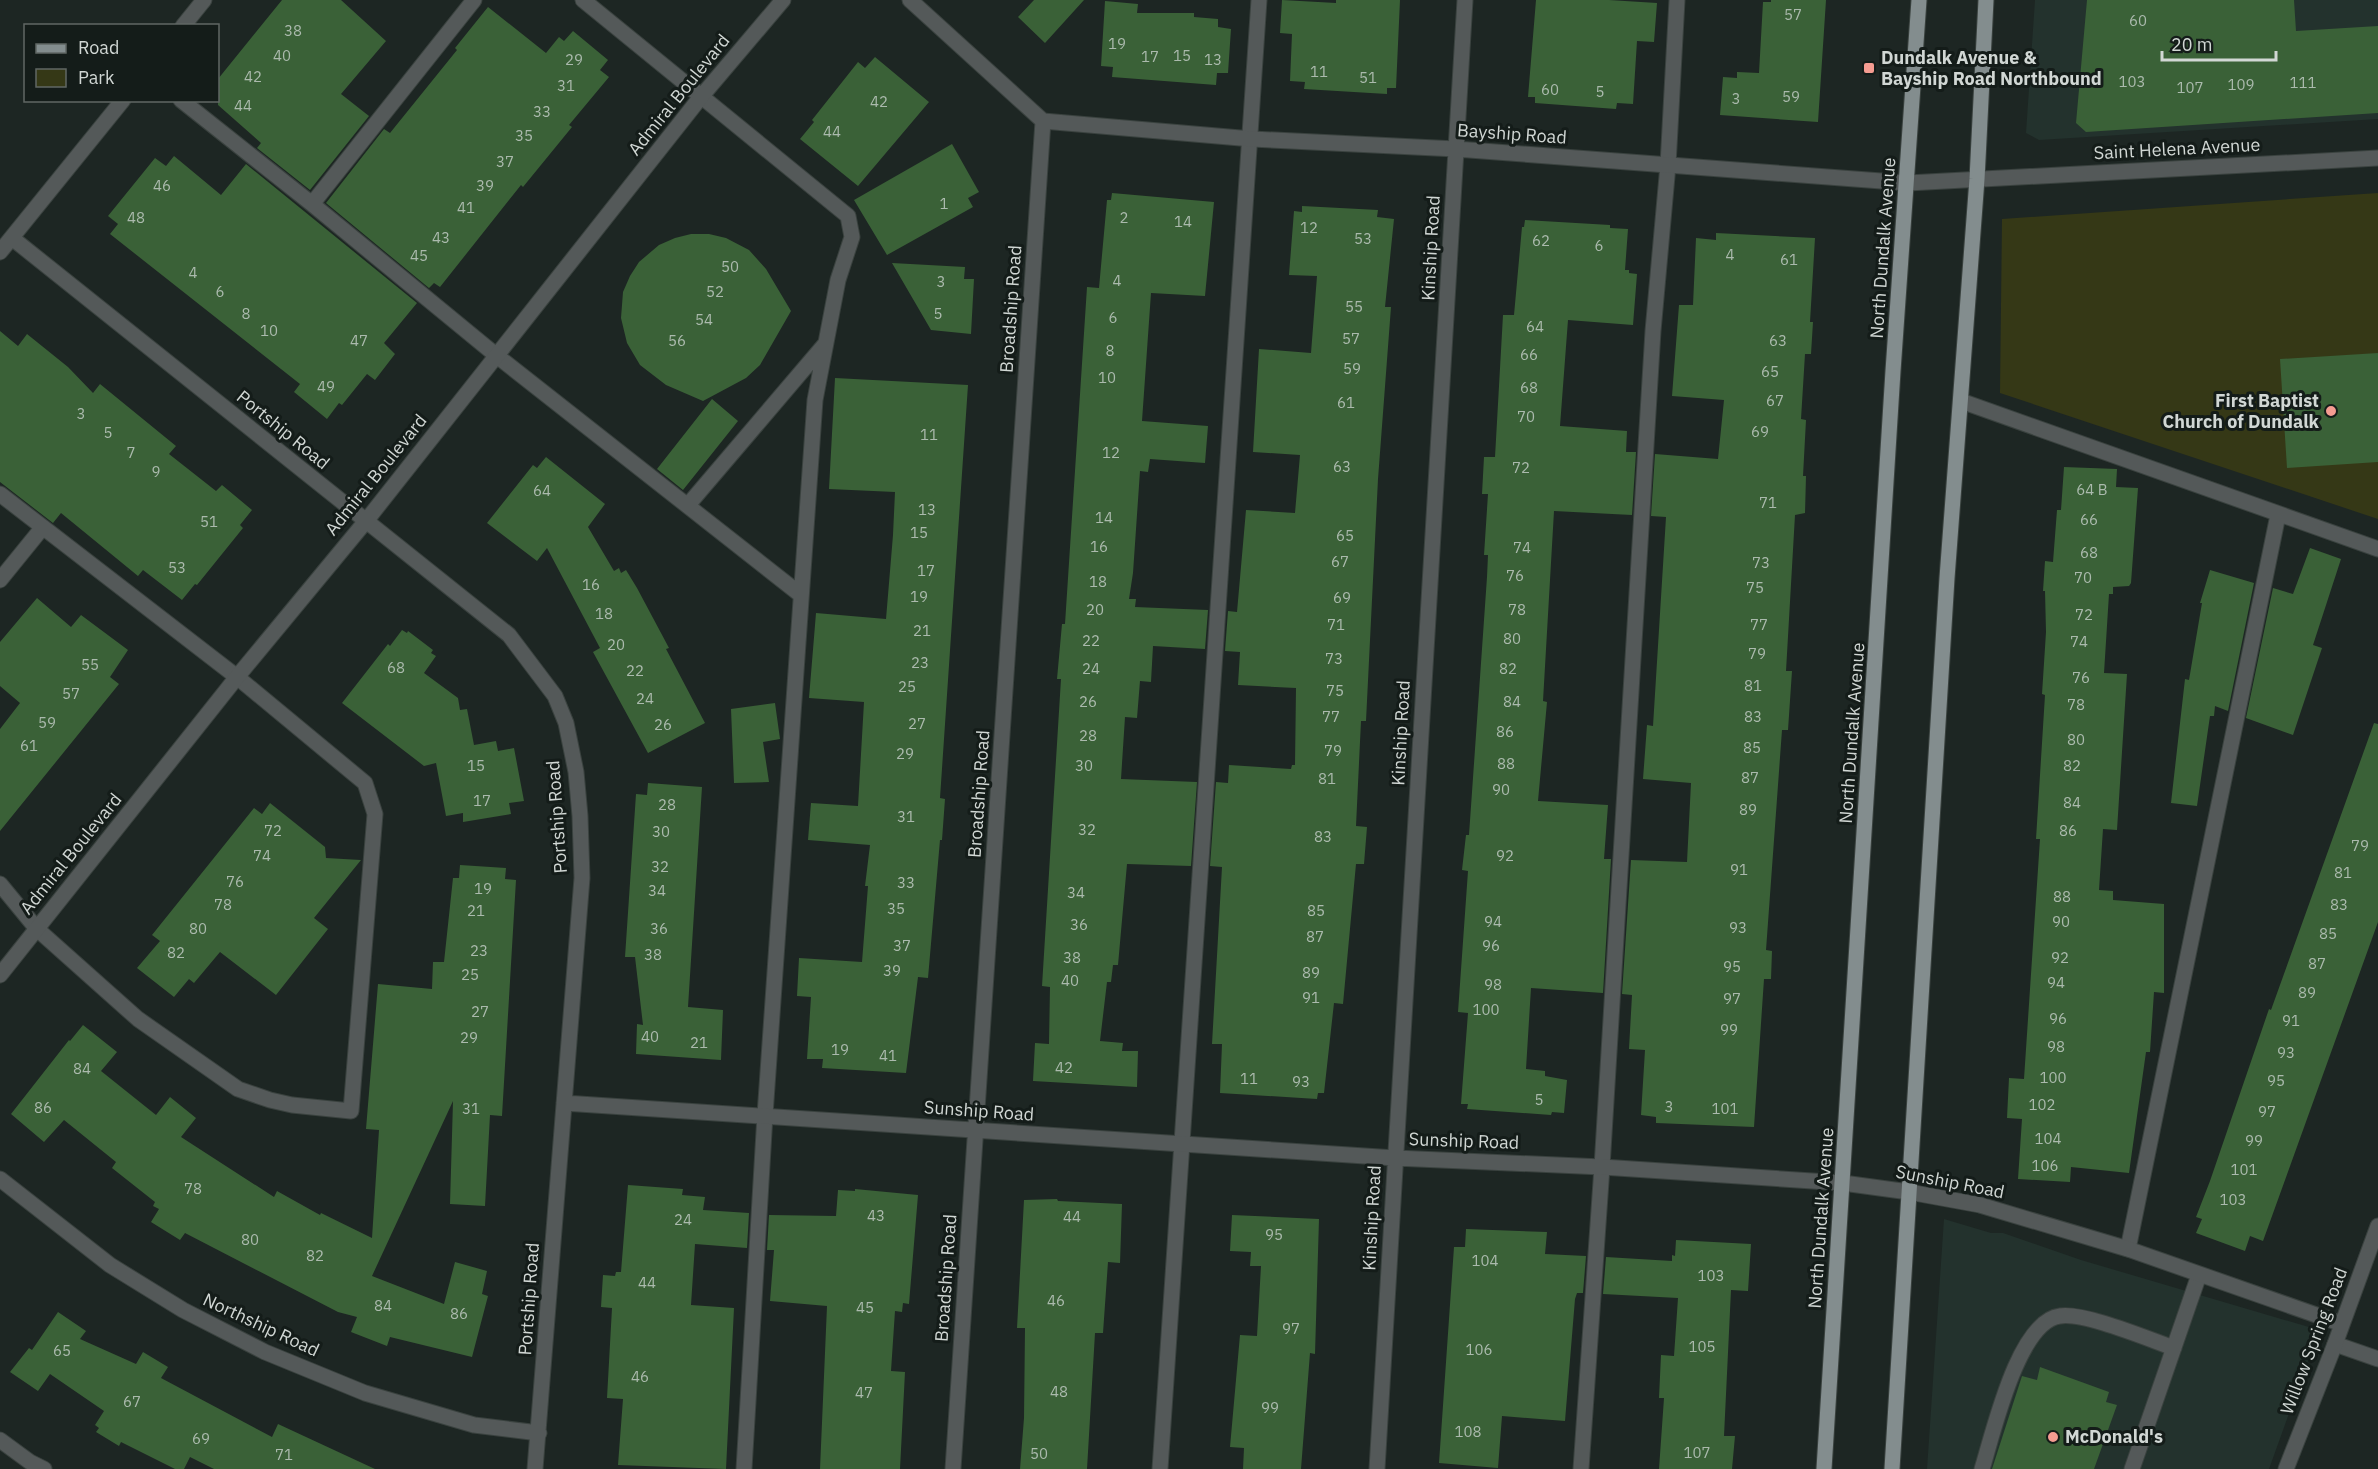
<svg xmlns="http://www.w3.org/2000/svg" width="2378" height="1469" viewBox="0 0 2378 1469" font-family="'IBM Plex Sans',sans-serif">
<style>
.built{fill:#23322d}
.green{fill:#353816}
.building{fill:#3a6137}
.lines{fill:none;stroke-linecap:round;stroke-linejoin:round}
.service-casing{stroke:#3a423f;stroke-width:17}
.minor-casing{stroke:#3a423f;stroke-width:17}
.primary-casing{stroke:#3a423f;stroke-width:17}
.service{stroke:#545959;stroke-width:15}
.minor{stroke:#545959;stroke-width:15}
.primary{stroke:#838d8e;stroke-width:15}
.poi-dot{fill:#f59c91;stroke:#141c19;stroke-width:2}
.labels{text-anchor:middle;stroke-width:6;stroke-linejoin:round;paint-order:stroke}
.number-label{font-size:15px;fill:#abbaad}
.poi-label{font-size:18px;font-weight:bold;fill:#d1d7d4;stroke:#141c19;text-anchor:start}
.street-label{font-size:18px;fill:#d1d7d4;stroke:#141c19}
</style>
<rect width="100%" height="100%" fill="#1d2623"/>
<path class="built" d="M2035 0H2378V119L2039 140 2026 133Z
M1944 1219 1991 1233H2003L2081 1260 2319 1330 2269 1469H1927Z"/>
<path class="green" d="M2378 193V519L2000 393 2002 219Z"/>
<path class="building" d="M282 0H341L386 41 341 94 369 116 310 190 257 148 261 143 218 105V79Z
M1034 0H1084L1045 43 1018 17Z
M1282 0 1336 3V0H1400L1396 88H1387V94L1304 89 1305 82 1290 81 1292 34 1280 33Z
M1536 0H1609L1657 3 1654 42 1637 41 1633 104 1617 103 1616 109 1535 103V97H1528Z
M1771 0H1826L1818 122 1720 115 1723 77 1737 78V72L1759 73 1763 2H1771Z
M2087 0H2294L2296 31 2378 26V113L2086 132 2076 123Z
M1105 1 1138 4 1137 13H1194V17L1218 19V27L1231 29 1228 73H1217L1216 85 1112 77 1113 67 1101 66Z
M488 7 546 53 559 37 564 41 573 31 608 60 600 70 609 77 569 125 572 127 523 187 521 185 440 287 434 283 429 288 326 203 384 129 390 133 457 50 455 48Z
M875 57 929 102 858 186 800 139 814 122 812 120 858 62 865 68Z
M952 144 979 192 968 198 973 207 887 255 854 200Z
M174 156 221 195 246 164 417 303 384 343 395 354 375 380 367 374 342 405 339 403 327 419 294 392 300 384 110 234 118 224 108 216 155 158 166 166Z
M1112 193 1214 202 1205 296 1151 293 1142 421 1208 426 1205 463 1150 459 1148 472 1140 471 1133 573 1129 599H1136L1135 607 1208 610 1205 649 1153 646 1151 682 1140 681 1137 718 1125 717 1121 779 1197 782 1191 866 1127 864 1118 965H1113L1111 982H1107L1100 1041 1123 1043 1122 1051H1138L1137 1087 1033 1081 1035 1043 1049 1044 1050 987 1042 986 1061 679H1057L1062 624H1065L1087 287 1099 288 1107 200H1111Z
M1302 206 1378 210 1377 217 1394 219 1385 307H1391L1378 479 1366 721H1361L1356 826 1367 827 1364 864H1356L1343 1004 1334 1003 1324 1093H1318L1317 1099 1220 1093 1222 1044H1212L1222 867 1210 866 1216 782 1228 783 1229 765 1291 769 1292 765H1295L1296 688 1238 685 1240 652 1225 651 1228 611 1237 612 1246 510 1295 513 1300 455 1253 452 1259 349 1311 353 1317 276 1289 275 1294 211 1302 212Z
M1525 220 1610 225V228L1628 229 1625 270H1629V273L1637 274 1633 325 1568 320 1560 426 1627 431 1626 452H1636L1632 515 1554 511 1543 701 1547 702 1538 801 1608 805 1604 859H1611L1603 993 1531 988 1526 1069 1545 1071V1076L1567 1080 1564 1113 1552 1112 1551 1115 1467 1109 1468 1104H1461L1468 1013 1458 1012 1468 871 1462 870 1466 835H1469L1487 577 1488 555H1484L1488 494H1482L1484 457H1495L1503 315H1514L1522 227H1524Z
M1716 233 1815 238 1810 322H1813L1811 354H1805L1801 419 1806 420 1803 476H1806L1805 513 1795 515 1786 671H1792L1788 730H1782L1766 950 1772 951 1771 979H1764L1754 1127 1656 1123V1117L1641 1115 1645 1050 1629 1049 1632 995 1622 994 1631 860 1687 862 1691 783 1643 779 1647 725 1653 726 1666 517 1651 516 1655 454 1718 459 1724 400 1672 396 1679 305H1693L1696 238 1716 240Z
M691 234H709L726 238 749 250 766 269 791 311 760 365 746 378 703 401 666 385 640 365 627 343 621 318 623 292 630 276 639 262 659 245 675 238Z
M892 263 965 267 964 279H974L971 334 931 330Z
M0 331 18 346 27 334 68 367 93 393 100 384 176 446 169 454 216 491 222 485 252 510 240 525 243 528 197 585 195 584 182 600 143 570 138 576 61 513 53 523 0 482Z
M2378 353V462L2287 468 2280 359Z
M835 378 968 385 940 798 945 799 942 840H940L928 978 918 977 906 1073 822 1068 823 1059H807L811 997 797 996 799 958 862 962 868 886H865L870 845 808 840 811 803 858 806 864 702 809 698 816 613 886 619 893 535 895 492 829 489Z
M712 399 738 421 683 490 657 469Z
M546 457 605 504 588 527 614 571 619 568 621 573 626 570 637 588 669 648 666 649 705 723 648 753 593 652 600 648 547 548 537 561 487 523 533 465 537 468Z
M2064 467 2117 469 2116 487 2138 488 2131 583 2129 586 2113 587V594H2109L2104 673 2127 674 2117 830 2103 829 2099 890 2113 891V900L2164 904V993L2154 992 2150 1052H2146L2129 1173 2071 1167 2070 1182 2018 1179 2022 1119 2007 1118 2009 1078 2024 1079 2040 839H2036L2045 695 2042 694 2046 632 2045 591H2043L2045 561 2053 562 2057 510H2061Z
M2310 548 2341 559 2313 645 2322 648 2293 735 2246 718 2273 588 2293 594Z
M2210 570 2254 583 2228 711 2215 706 2214 716H2210L2197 806 2171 803 2185 679 2189 680 2202 603H2200Z
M37 598 71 627 81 615 128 650 110 677 119 684 0 831V729L20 703 0 686V642Z
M402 630 407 633 408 631 433 650 431 653 436 656 424 673 458 698 460 710 467 709 474 745 496 741 498 751 514 748 524 801 509 803 511 814 463 822V813L446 816 436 763 424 766 342 703 388 644 390 646Z
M775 703 780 739 763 742 769 782 734 783 731 709Z
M2374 723 2378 724V922L2263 1241 2250 1236 2245 1251 2196 1233 2202 1219 2196 1217 2210 1181 2269 1009 2271 1010Z
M648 783 702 787 688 1007 723 1010 721 1060 636 1054 637 1024 643 1025 635 957H625L636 794 647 795Z
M270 803 325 847 326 858 361 860 314 918 328 929 276 995 220 952 194 983 189 979 174 997 137 968 160 941 152 935 254 808 262 814Z
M460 865 506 868 505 879 516 880 502 1116 490 1115 485 1206 450 1204 453 1101 372 1276 444 1304 455 1262 487 1271 482 1294 488 1296 472 1357 390 1337 387 1346 351 1332 357 1317 338 1312 185 1233 180 1240 151 1222 159 1209 153 1206 155 1202 112 1168 116 1162 64 1120 44 1142 11 1114 69 1040 70 1041 83 1025 117 1052 101 1071 156 1115 170 1097 196 1118 181 1137 274 1197 277 1191 320 1215 321 1213 372 1238 379 1130 366 1129 378 984 432 989 433 962H444L453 878H459Z
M628 1185 683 1189 682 1195 705 1197 703 1210 749 1213 747 1248 695 1244 691 1305 734 1308 726 1469 618 1465 623 1399 607 1398 612 1308 601 1307 603 1275 615 1276 616 1272H621Z
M855 1189 918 1195 909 1304 903 1303 902 1312 895 1311 891 1371 905 1372 900 1469H820L827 1306 770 1301 774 1250H767L769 1215 836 1216 838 1190 855 1191Z
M1057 1199 1058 1201 1122 1204 1120 1263 1108 1262 1103 1333H1095L1087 1469H1020L1024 1418 1025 1328H1017L1024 1200Z
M1232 1215 1319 1219 1315 1354 1310 1353 1301 1469H1243L1244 1448 1230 1447 1240 1335 1257 1336 1261 1266H1250L1251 1252 1230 1251Z
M1466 1229 1547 1232 1545 1254 1586 1256 1583 1293H1577L1575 1299 1565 1421 1502 1416 1498 1468 1439 1463 1454 1247H1465Z
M1676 1240 1751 1244 1748 1291 1731 1290 1724 1436H1735L1732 1469H1659L1664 1398H1659L1661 1355 1674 1356 1678 1298 1603 1294 1606 1257 1672 1261V1255L1675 1256Z
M58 1312 86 1331 80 1339 136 1364 143 1352 168 1367 161 1378 272 1437 278 1424 375 1469H214L190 1457 184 1469H175L121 1442 119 1446 96 1432 99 1428 95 1425 104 1411 50 1374 38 1391 10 1372 29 1348 32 1350Z
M2040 1367 2109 1392 2106 1402 2117 1405 2094 1469H1992L2022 1376 2037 1380Z"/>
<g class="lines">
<g class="service-casing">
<path id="service" d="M583 0 848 216 852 237 838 280 815 400 765 1115 744 1469
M181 100 312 204 497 356 801 595
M312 204 474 0
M1961 401 2378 549
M0 494 237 677 365 783 375 814 351 1111 292 1105 270 1100 238 1089 138 1019 37 929 0 884
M688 505 826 343
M0 580 43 527
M2128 1249 2278 515
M2335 1344 2378 1359
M0 1440 30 1462 44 1469
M1160 1469 1259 0
M1581 1469 1602 1167 1653 331 1668 165 1677 0
M1982 1469C1993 1434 2018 1321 2060 1316 2084 1312 2148 1339 2174 1348
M2132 1469 2199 1275"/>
</g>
<g class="minor-casing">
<path id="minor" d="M910 0 1043 121
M183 26 204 0
M1043 121 1252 139 1456 149 1908 183 2378 158
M12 238 509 635 555 696 566 723 576 772 580 816 582 878 535 1469
M0 252 123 100
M0 975 237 677 366 521 700 98 783 0
M564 1103 1395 1158 1602 1167 1843 1183 1909 1192 1980 1205 2128 1249 2342 1324
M0 1179 110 1265 183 1310 265 1352 365 1393 474 1425 539 1433
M953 1469 1043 121
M1377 1469 1465 0
M2286 1469 2335 1344 2378 1226"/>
</g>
<g class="primary-casing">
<path id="primary" d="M1824 1469 1893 371 1919 0
M1892 1469 1947 578 1977 179 1986 0"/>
</g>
<use href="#service" class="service"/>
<use href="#minor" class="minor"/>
<use href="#primary" class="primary"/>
</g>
<g class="poi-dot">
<rect x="1863" y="62" width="12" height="12" rx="3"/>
<circle cx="2331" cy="411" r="6"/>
<circle cx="2053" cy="1437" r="6"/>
</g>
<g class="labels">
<g class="number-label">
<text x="1793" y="20">57</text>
<text x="2138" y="26">60</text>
<text x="293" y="36">38</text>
<text x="1117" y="49">19</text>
<text x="282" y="61">40</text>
<text x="1182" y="61">15</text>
<text x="1150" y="62">17</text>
<text x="574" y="65">29</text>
<text x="1213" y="65">13</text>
<text x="1319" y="77">11</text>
<text x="253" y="82">42</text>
<text x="1368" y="83">51</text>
<text x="2132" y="87">103</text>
<text x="2303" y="88">111</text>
<text x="2241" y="90">109</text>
<text x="566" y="91">31</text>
<text x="2190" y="93">107</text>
<text x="1550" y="95">60</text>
<text x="1600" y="97">5</text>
<text x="1791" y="102">59</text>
<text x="1736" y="104">3</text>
<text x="879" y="107">42</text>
<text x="243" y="111">44</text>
<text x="542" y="117">33</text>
<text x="832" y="137">44</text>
<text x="524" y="141">35</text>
<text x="505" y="167">37</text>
<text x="162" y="191">46</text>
<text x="485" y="191">39</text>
<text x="944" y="209">1</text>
<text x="466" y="213">41</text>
<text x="136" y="223">48</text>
<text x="1124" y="223">2</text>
<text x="1183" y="227">14</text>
<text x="1309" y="233">12</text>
<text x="441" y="243">43</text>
<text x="1363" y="244">53</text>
<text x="1541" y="246">62</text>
<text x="1599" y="251">6</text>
<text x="1730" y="260">4</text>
<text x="419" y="261">45</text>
<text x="1789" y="265">61</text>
<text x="730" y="272">50</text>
<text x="193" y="278">4</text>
<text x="1117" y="286">4</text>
<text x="941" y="287">3</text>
<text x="220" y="297">6</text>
<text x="715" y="297">52</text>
<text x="1354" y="312">55</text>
<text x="246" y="319">8</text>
<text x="938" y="319">5</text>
<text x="1113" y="323">6</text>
<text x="704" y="325">54</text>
<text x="1535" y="332">64</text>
<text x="269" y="336">10</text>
<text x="1351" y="344">57</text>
<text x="359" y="346">47</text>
<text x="677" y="346">56</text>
<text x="1778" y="346">63</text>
<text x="1110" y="356">8</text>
<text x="1529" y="360">66</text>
<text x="1352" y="374">59</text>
<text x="1770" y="377">65</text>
<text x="1107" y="383">10</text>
<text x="326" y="392">49</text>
<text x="1529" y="393">68</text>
<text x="1775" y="406">67</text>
<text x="1346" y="408">61</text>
<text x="81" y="419">3</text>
<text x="1526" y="422">70</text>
<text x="1760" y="437">69</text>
<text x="108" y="438">5</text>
<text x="929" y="440">11</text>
<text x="131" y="458">7</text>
<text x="1111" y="458">12</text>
<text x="1342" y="472">63</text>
<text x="1521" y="473">72</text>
<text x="156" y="477">9</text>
<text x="2092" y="495">64 B</text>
<text x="542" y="496">64</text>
<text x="1768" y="508">71</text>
<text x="927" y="515">13</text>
<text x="1104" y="523">14</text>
<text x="2089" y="525">66</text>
<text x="209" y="527">51</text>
<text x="919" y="538">15</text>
<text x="1345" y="541">65</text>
<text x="1099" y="552">16</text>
<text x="1522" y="553">74</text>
<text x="2089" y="558">68</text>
<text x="1340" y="567">67</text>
<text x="1761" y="568">73</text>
<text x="177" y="573">53</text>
<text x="926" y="576">17</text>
<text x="1515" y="581">76</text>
<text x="2083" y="583">70</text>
<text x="1098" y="587">18</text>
<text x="591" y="590">16</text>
<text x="1755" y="593">75</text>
<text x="919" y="602">19</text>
<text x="1342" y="603">69</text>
<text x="1095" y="615">20</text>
<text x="1517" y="615">78</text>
<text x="604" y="619">18</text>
<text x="2084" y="620">72</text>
<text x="1336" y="630">71</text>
<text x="1759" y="630">77</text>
<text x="922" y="636">21</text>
<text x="1512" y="644">80</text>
<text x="1091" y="646">22</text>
<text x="2079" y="647">74</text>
<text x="616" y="650">20</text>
<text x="1757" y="659">79</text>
<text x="1334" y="664">73</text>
<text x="920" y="668">23</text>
<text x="90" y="670">55</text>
<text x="396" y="673">68</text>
<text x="1091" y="674">24</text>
<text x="1508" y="674">82</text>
<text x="635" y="676">22</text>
<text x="2081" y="683">76</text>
<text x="1753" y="691">81</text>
<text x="907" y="692">25</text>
<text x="1335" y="696">75</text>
<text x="71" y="699">57</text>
<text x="645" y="704">24</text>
<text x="1088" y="707">26</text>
<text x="1512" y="707">84</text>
<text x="2076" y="710">78</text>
<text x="1331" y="722">77</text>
<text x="1753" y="722">83</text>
<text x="47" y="728">59</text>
<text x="917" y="729">27</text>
<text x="663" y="730">26</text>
<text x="1505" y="737">86</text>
<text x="1088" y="741">28</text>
<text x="2076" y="745">80</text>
<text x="29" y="751">61</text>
<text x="1752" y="753">85</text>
<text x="1333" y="756">79</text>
<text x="905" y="759">29</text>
<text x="1506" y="769">88</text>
<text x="476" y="771">15</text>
<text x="1084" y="771">30</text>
<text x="2072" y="771">82</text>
<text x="1750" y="783">87</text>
<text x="1327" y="784">81</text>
<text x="1501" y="795">90</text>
<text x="482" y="806">17</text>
<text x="2072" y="808">84</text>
<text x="667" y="810">28</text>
<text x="1748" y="815">89</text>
<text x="906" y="822">31</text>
<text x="1087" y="835">32</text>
<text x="273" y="836">72</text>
<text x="2068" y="836">86</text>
<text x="661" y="837">30</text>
<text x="1323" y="842">83</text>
<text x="2360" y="851">79</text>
<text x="262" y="861">74</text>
<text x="1505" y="861">92</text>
<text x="660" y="872">32</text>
<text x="1739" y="875">91</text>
<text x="2343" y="878">81</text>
<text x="235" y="887">76</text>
<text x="906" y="888">33</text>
<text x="483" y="894">19</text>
<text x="657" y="896">34</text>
<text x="1076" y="898">34</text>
<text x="2062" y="902">88</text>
<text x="223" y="910">78</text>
<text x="2339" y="910">83</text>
<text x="896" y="914">35</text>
<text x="476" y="916">21</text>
<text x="1316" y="916">85</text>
<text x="1493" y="927">94</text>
<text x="2061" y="927">90</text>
<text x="1079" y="930">36</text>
<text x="1738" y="933">93</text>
<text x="198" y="934">80</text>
<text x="659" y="934">36</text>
<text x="2328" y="939">85</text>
<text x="1315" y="942">87</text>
<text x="902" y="951">37</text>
<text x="1491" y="951">96</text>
<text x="479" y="956">23</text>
<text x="176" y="958">82</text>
<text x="653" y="960">38</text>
<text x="1072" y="963">38</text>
<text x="2060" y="963">92</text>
<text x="2317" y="969">87</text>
<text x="1732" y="972">95</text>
<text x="892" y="976">39</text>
<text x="1311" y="978">89</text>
<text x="470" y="980">25</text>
<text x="1070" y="986">40</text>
<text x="2056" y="988">94</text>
<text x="1493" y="990">98</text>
<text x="2307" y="998">89</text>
<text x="1311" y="1003">91</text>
<text x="1732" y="1004">97</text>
<text x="1486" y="1015">100</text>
<text x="480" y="1017">27</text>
<text x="2058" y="1024">96</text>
<text x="2291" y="1026">91</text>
<text x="1729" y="1035">99</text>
<text x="650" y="1042">40</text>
<text x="469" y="1043">29</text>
<text x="699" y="1048">21</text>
<text x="2056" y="1052">98</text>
<text x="840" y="1055">19</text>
<text x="2286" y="1058">93</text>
<text x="888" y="1061">41</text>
<text x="1064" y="1073">42</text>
<text x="82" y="1074">84</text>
<text x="2053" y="1083">100</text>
<text x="1249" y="1084">11</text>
<text x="2276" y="1086">95</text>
<text x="1301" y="1087">93</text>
<text x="1539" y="1105">5</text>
<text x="2042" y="1110">102</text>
<text x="1669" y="1112">3</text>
<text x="43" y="1113">86</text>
<text x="471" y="1114">31</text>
<text x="1725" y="1114">101</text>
<text x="2267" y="1117">97</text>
<text x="2048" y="1144">104</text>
<text x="2254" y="1146">99</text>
<text x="2045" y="1171">106</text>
<text x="2244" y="1175">101</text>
<text x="193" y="1194">78</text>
<text x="2233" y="1205">103</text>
<text x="876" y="1221">43</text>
<text x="1072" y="1222">44</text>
<text x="683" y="1225">24</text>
<text x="1274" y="1240">95</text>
<text x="250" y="1245">80</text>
<text x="315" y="1261">82</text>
<text x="1485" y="1266">104</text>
<text x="1711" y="1281">103</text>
<text x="647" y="1288">44</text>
<text x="1056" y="1306">46</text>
<text x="383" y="1311">84</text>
<text x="865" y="1313">45</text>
<text x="459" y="1319">86</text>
<text x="1291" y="1334">97</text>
<text x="1702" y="1352">105</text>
<text x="1479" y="1355">106</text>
<text x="62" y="1356">65</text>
<text x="640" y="1382">46</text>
<text x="1059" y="1397">48</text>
<text x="864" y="1398">47</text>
<text x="132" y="1407">67</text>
<text x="1270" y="1413">99</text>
<text x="1468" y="1437">108</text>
<text x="201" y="1444">69</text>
<text x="1697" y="1458">107</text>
<text x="1039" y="1459">50</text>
<text x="284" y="1460">71</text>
</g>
<g class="poi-label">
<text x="1881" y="64">Dundalk Avenue &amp;<tspan x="1881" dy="21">Bayship Road Northbound</tspan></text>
<text x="2319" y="407" text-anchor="end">First Baptist<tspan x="2319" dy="21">Church of Dundalk</tspan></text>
<text x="2065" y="1443">McDonald's</text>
</g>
<g class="street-label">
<text transform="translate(679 95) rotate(-51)" y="6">Admiral Boulevard</text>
<text transform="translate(1512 134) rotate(4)" y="6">Bayship Road</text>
<text transform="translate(2177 149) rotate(-3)" y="6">Saint Helena Avenue</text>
<text transform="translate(1431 248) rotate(-87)" y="6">Kinship Road</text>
<text transform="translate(1883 248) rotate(-86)" y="6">North Dundalk Avenue</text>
<text transform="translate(1011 309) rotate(-86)" y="6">Broadship Road</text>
<text transform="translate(283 430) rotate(39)" y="6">Portship Road</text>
<text transform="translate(376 475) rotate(-51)" y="6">Admiral Boulevard</text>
<text transform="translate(1401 733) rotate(-87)" y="6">Kinship Road</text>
<text transform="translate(1852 733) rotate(-86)" y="6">North Dundalk Avenue</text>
<text transform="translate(979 794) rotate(-86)" y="6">Broadship Road</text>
<text transform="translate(557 817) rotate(-94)" y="6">Portship Road</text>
<text transform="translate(71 854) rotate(-51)" y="6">Admiral Boulevard</text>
<text transform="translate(979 1111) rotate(4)" y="6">Sunship Road</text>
<text transform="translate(1464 1141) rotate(2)" y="6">Sunship Road</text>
<text transform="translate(1950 1182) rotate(11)" y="6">Sunship Road</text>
<text transform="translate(1372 1218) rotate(-87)" y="6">Kinship Road</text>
<text transform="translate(1821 1218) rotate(-86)" y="6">North Dundalk Avenue</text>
<text transform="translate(946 1278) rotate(-86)" y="6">Broadship Road</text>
<text transform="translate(529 1299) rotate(-86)" y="6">Portship Road</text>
<text transform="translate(261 1325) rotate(25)" y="6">Northship Road</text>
<text transform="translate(2314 1341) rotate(-69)" y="6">Willow Spring Road</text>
</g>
</g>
<rect x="24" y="24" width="195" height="78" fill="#141c19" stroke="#606764" stroke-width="1.5"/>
<rect x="36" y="44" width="30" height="9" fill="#838d8e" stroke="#606764" stroke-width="1.5"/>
<text x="78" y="54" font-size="18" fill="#d1d7d4">Road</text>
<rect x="36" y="69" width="30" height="18" fill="#353816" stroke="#606764" stroke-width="1.5"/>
<text x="78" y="84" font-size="18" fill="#d1d7d4">Park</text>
<path d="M2162 51v9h114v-9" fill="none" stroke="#d1d7d4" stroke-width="3"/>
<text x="2171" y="51" font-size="18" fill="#d1d7d4" stroke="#141c19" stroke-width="4.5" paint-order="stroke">20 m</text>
</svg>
